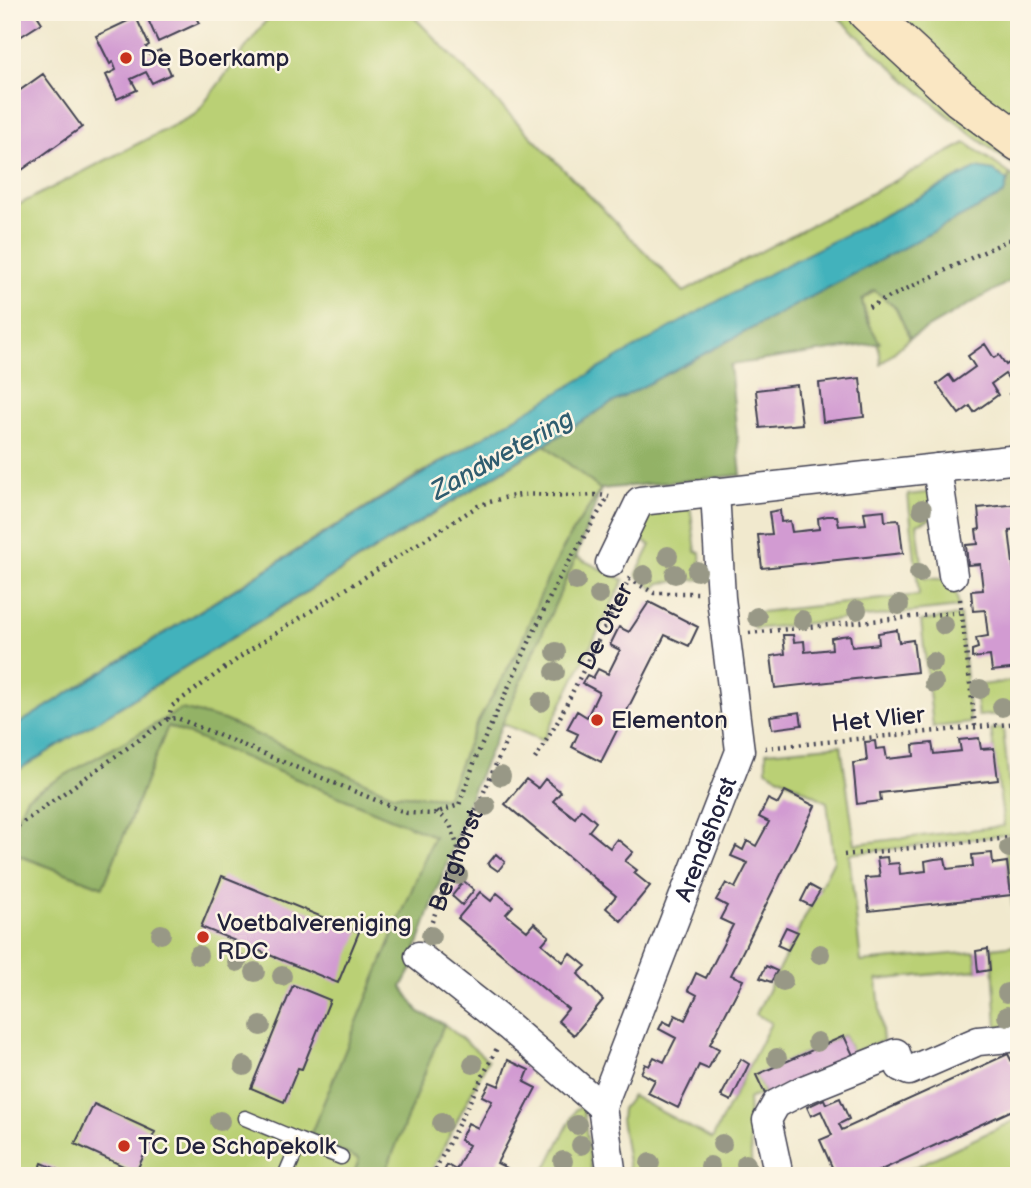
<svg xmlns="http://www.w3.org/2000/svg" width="1031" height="1188" viewBox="0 0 1031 1188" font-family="'Balsamiq Sans',sans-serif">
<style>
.green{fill:#bad074;stroke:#6e7958;stroke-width:2}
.forest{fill:#93b266;stroke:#5a6a50;stroke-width:2}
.water{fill:#42b2bc;stroke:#326a7c;stroke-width:2}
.building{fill:#d29bd2}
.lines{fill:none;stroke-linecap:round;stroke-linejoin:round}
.lane-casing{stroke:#414051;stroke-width:17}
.street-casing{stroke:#414051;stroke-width:31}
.secondary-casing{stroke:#414051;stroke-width:41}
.path{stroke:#414051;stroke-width:4.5;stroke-dasharray:2 5;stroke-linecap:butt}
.lane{stroke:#fff;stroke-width:14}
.street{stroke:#fff;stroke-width:28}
.secondary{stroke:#fae7c3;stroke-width:38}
.tree{fill:#989886}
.poi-dot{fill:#c8321e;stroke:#fcf5e5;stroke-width:2.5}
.labels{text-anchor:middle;stroke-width:5;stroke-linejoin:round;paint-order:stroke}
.poi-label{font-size:24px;fill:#22223b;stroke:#fcf5e5;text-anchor:start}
.street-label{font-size:24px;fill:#22223b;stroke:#fcf5e5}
.water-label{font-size:26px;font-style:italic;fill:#2f5c6f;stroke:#fcf5e5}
</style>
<rect width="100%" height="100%" fill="#fcf5e5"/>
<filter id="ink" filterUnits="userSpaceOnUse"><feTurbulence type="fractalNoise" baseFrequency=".0143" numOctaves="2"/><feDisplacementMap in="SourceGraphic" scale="14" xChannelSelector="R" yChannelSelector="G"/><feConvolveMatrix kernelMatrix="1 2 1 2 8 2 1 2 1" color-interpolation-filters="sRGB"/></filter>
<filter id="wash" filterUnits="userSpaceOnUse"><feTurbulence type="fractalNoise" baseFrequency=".00686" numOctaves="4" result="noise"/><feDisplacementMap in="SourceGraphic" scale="28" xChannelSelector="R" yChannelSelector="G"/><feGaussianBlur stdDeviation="1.57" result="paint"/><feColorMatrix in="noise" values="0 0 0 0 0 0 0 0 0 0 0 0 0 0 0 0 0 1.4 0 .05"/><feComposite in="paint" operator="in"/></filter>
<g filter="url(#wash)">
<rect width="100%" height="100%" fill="#f1e9ce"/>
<path class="green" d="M265 12H409L684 292 966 143 1010 174 1007 181 1001 176 977 168 702 310 614 361 409 480 12 728V208L196 114 268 18Z
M833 12H849L1019 156V169C951 122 892 70 833 12Z
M890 12H1019V123L984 99Z
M875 290 896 308 910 338 881 364C880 337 867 326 862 300Z
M545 445 601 489 569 537 517 652 474 729 446 798 392 794 182 709 27 797 12 829V774Z
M934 492 935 517 917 524 924 578 954 580 959 607 754 629 752 613 919 595 908 495Z
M690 505 696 552H700L702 579 660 583 654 589 636 575 651 545 634 538 648 510Z
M576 557 624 580 543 741 501 723Z
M960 615 970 723 933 727 921 621Z
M1019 680V705L1002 714 978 716 974 686Z
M168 726 435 836 373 987 419 1012 353 1176H12V853L103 887Z
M1003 728 1014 834 849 854 861 962 975 952 977 970 877 980 883 1041 852 1052 844 1035 756 1075 764 1093 748 1099 752 1176H630L621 1119 622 1109 632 1096 712 1139 771 1023 756 1014 834 860 827 802 766 770V752L841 745 855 844 1004 826 991 729Z
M1015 841 1019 873V1025L997 1027 992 948 1017 945 1005 842Z
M444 1024 488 1060 429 1176H384Z
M583 1106 592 1176H542L576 1109Z
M1019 1118V1176H896Z"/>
<path class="forest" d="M1010 174 1019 180V276L910 338 896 308 874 290 862 300 865 317 880 343 730 365 741 475 601 489 576 557 472 792 416 950 415 963 402 987 419 1012 444 1024 384 1176H353L359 1159 309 1138 434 836 168 726 103 887 12 853V829L27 797 182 709 224 720 392 794 446 798 474 729 517 652 546 582 569 537 601 490 545 445 608 405 1004 194Z"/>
<path class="water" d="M977 168 994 171 1007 181 1004 194 608 405 12 774V728C240 587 465 443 698 312 789 261 885 216 977 168Z"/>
<g id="blocks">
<path class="building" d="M12 12H35L42 23 12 42Z
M151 12H193L199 23 158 42 146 15Z
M136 17 149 45 146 47 149 55 160 50 171 74 152 83 146 72 131 79 137 90 117 99 106 75 116 70 113 62 110 64 96 36Z
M43 74 82 127 12 177V96Z
M985 344 994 358 999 355 1006 365 1019 356V400L1015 402 1009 394 1016 389 1005 374 991 384 998 395 974 412 970 406 959 414 937 384 949 375 954 382 975 367 968 356Z
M860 378 864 417 823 422 819 383Z
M797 385 802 424 760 428 756 390Z
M1019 504V529L1009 530 1019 614V668L992 671 990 656 972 658V650L978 648 976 638 988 636 985 610 973 611 971 591 983 590 980 564 968 565 966 545 978 544 976 530 980 529 978 508Z
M780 510 781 522 790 521 792 532 819 529 818 518 827 516H837L839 526 866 524 864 512 884 510 885 521 899 520 903 553 762 568 758 535 772 534 769 512Z
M649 602 698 627 689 646 665 635 601 762 572 747 578 734 567 729 577 711 587 717 599 692 582 683 587 675 593 678 598 669 608 674 620 650 610 645 619 627 629 632Z
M897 630 899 642 913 640 917 672 775 688 771 656 785 654 783 635H793L794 642 804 641 805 652 832 649 831 638 841 636 850 635 852 647 879 644 878 633Z
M800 712 802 725 772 729 770 716Z
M979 738 981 749 994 748 998 780 880 793 881 801 857 804 853 763 867 761 865 742 875 741 876 749 885 748 887 759 914 756 913 745 932 743 934 754 961 751 959 740Z
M526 779 538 788 545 779 561 792 553 801 575 818 581 809 596 822 589 831 610 848 617 839 633 852 625 861 637 870 634 873 650 886 621 921 606 908 616 896 505 804Z
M785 791 815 806 731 975 743 980 710 1044 719 1049 708 1069 699 1065 678 1108 648 1093 655 1080 641 1073 645 1064 649 1066 654 1057 664 1062 676 1038 659 1029 663 1021 671 1025 675 1015 685 1020 697 995 688 990 692 982 696 973 706 978 733 925 720 919 727 906 716 900 726 883 735 888 748 863 731 856 736 846 743 850 747 841 756 846 769 822 759 817 768 799 778 804Z
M992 853 993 864 1007 862 1011 895 869 911 865 878 880 877 877 858 887 857 888 864 899 863 900 874 926 871 925 861 935 859 945 858 947 869 973 866 972 855Z
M496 854 505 862 498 871 488 864Z
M222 876 359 932 338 983 201 927Z
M464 881 474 890 462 905 452 896Z
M809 885 820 891 811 906 801 901Z
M480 892 491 901 497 893 513 906 506 914 527 931 534 923 549 936 542 944 563 962 570 953 586 966 578 974 603 1000 574 1035 558 1021 568 1009 458 918Z
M786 927 798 932 788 950 777 945Z
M988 949 990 970 978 972 976 951Z
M766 966 777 971 771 982 760 978Z
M293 985 330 1000 302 1069 298 1068 284 1102 251 1088Z
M844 1036 853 1055 765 1094 756 1075Z
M1008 1054 1019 1076V1107L868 1176H836L820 1140 832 1135 821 1111 811 1116 807 1107 824 1099 826 1104 840 1098 849 1119 839 1124 842 1130Z
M741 1059 749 1064 731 1101 721 1096Z
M508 1060 529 1070 524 1082 536 1088 497 1163 507 1168 503 1176H442L447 1165 456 1170 469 1145 460 1140 468 1123 478 1128 492 1101 482 1096 490 1082 499 1086Z
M94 1104 155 1132 136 1172 75 1144Z
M42 1163 59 1170 57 1176H37Z"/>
</g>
</g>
<g filter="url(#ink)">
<use href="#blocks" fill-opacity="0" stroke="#414051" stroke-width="2"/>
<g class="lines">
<g class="lane-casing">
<path id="lane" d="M245 1118 300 1141 285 1176
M300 1141 341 1157"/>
</g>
<g class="street-casing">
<g id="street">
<path d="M937 468 953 575"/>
<path d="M610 563 640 501 1019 459"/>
<path d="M419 956 508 1026 602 1107"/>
<path id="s3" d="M612 1176 602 1107 740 751 721 598 715 491"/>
<path d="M779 1176 767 1120 776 1104 801 1091 896 1053 900 1067 909 1071 978 1041 1019 1037"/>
</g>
</g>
<g class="secondary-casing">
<path id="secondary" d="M867 12 960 98 1019 142"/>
</g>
<g class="path">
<path d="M828 12 837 21"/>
<path d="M869 307 1019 235"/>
<path d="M960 599 975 726"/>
<path d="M749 633 962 612"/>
<path d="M168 719 172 706 257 645 478 506C522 490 533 495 577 496 589 496 596 493 609 497"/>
<path d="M765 748 1019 723"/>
<path id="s1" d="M535 759 558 721 629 579 654 593H698"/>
<path d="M437 811 450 824 458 848"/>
<path d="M12 830 168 719 177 718 407 813 432 814 459 805 477 755 557 582 608 497"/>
<path d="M844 855 1019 837"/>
<path id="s2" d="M427 935 459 849 507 739"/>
<path d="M432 1176 497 1048"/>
</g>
<use href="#lane" class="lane"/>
<use href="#street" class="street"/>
<use href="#secondary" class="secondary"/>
</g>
<g class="tree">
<circle cx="922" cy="509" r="10"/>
<circle cx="668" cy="556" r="10"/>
<circle cx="697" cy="571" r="10"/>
<circle cx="919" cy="573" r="10"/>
<circle cx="675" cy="574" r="10"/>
<circle cx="644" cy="575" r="10"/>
<circle cx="576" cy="581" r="10"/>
<circle cx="599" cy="595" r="10"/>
<circle cx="899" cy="605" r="10"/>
<circle cx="857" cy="610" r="10"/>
<circle cx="757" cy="617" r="10"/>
<circle cx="802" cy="620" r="10"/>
<circle cx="944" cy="625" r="10"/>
<circle cx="556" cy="652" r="10"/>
<circle cx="933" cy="662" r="10"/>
<circle cx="555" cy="672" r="10"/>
<circle cx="934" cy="683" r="10"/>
<circle cx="980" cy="689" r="10"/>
<circle cx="541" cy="702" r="10"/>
<circle cx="1002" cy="707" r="10"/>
<circle cx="501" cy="776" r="10"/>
<circle cx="486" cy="806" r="10"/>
<circle cx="1009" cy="848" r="10"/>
<circle cx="458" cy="875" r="10"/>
<circle cx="161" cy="934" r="10"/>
<circle cx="431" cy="936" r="10"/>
<circle cx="820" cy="954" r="10"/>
<circle cx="198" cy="955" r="10"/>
<circle cx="237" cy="962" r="10"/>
<circle cx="255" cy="972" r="10"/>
<circle cx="282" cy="976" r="10"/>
<circle cx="783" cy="981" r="10"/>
<circle cx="1007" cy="993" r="10"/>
<circle cx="1007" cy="1016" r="10"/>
<circle cx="261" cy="1026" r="10"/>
<circle cx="817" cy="1042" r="10"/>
<circle cx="777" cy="1058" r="10"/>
<circle cx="473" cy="1064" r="10"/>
<circle cx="244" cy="1066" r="10"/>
<circle cx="220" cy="1121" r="10"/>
<circle cx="442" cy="1123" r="10"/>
<circle cx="577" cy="1125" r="10"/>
<circle cx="722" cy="1144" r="10"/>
<circle cx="581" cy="1145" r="10"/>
<circle cx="563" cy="1161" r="10"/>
<circle cx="650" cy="1163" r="10"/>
<circle cx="746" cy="1164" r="10"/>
<circle cx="710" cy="1166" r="10"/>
</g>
</g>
<g class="poi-dot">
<circle cx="126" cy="58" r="7"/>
<circle cx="597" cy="720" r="7"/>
<circle cx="203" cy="937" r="7"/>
<circle cx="124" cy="1146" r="7"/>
</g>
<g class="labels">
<g class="poi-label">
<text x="140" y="66">De Boerkamp</text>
<text x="611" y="728">Elementon</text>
<text x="217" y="931">Voetbalvereniging<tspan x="217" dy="28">RDC</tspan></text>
<text x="138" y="1154">TC De Schapekolk</text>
</g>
<g class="street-label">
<text dy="8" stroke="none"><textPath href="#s1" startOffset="150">De Otter</textPath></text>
<text transform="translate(878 719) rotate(-6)" y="8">Het Vlier</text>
<text dy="8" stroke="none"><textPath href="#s3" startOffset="357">Arendshorst</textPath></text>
<text dy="8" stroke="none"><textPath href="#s2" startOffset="80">Berghorst</textPath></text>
</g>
<g class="water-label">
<text transform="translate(502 454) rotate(-29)" y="9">Zandwetering</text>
</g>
</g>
<rect width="1031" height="1188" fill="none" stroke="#fcf5e5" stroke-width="42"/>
</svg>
